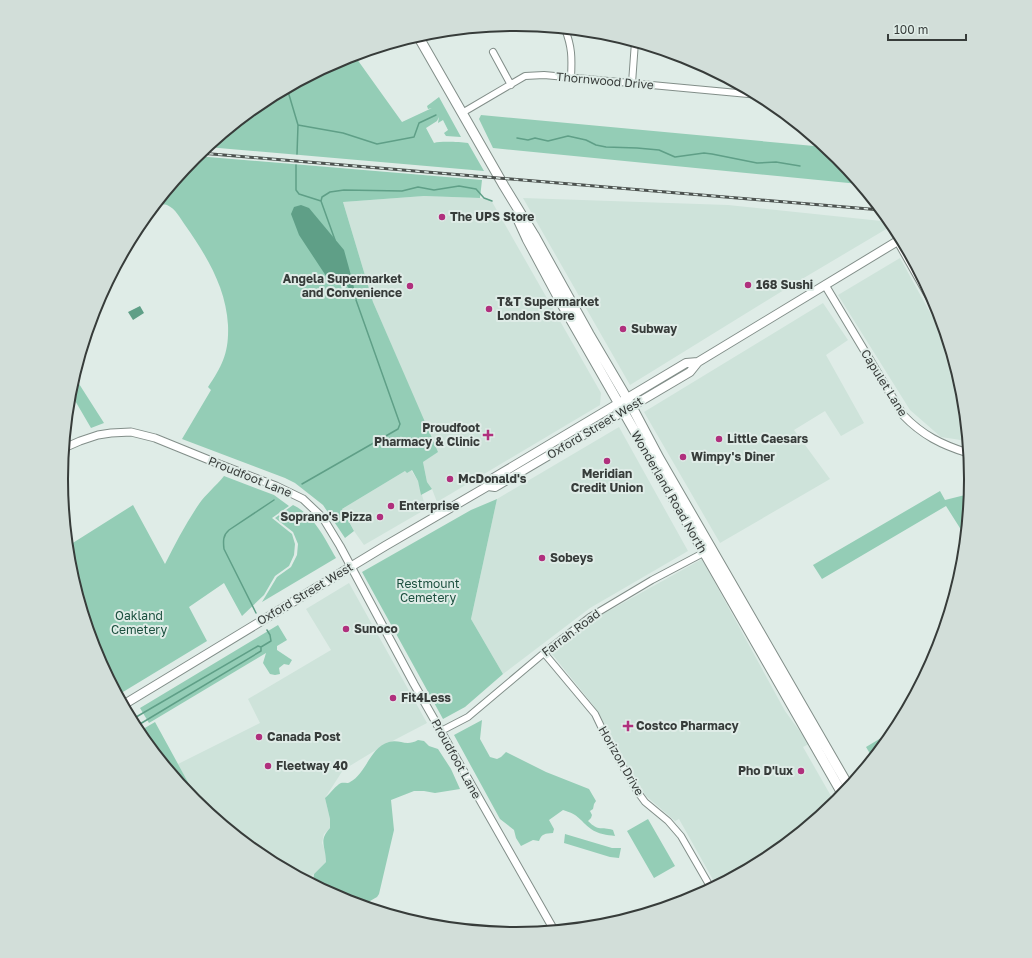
<svg xmlns="http://www.w3.org/2000/svg" width="1032" height="958" viewBox="0 0 1032 958" font-family="'Golos Text',sans-serif">
<style>
.built{fill:#cee3da}
.green{fill:#94cdb6}
.water{fill:#5f9f87}
.lines{fill:none;stroke-linecap:round;stroke-linejoin:round}
.stream{stroke:#5f9f87;stroke-width:1.5}
.minor-casing{stroke:#828e89;stroke-width:8}
.tertiary-casing{stroke:#828e89;stroke-width:9}
.secondary-casing{stroke:#828e89;stroke-width:10}
.primary-casing{stroke:#828e89;stroke-width:11}
.minor{stroke:#fff;stroke-width:6}
.tertiary{stroke:#fff;stroke-width:7}
.secondary{stroke:#fff;stroke-width:8}
.primary{stroke:#fff;stroke-width:9}
.rail-casing{stroke:#4c524f;stroke-width:3}
.rail{stroke:#dfece7;stroke-width:1.5;stroke-dasharray:4.5;stroke-linecap:butt}
.poi-dot{fill:#b0307d;stroke:#dfece7;stroke-width:1.5}
.labels{text-anchor:middle;stroke-width:4;stroke-linejoin:round;paint-order:stroke}
.street-label{font-size:12px;fill:#373c3a;stroke:#dfece7}
.poi-label{font-size:12px;font-weight:bold;fill:#373c3a;stroke:#dfece7;text-anchor:start}
.park-label{font-size:12px;fill:#1b4f3e;stroke:#dfece7}
.rim{fill:none;stroke:#373c3a;stroke-width:2}
</style>
<rect width="100%" height="100%" fill="#dfece7"/>
<path class="built" d="M424 196 480 198 491 200 601 393 600 405 437 502 432 489 427 482 423 462 437 452 373 302 343 202Z
M523 198 728 205 891 222 893 225 797 282 630 385Z
M900 258 949 347 962 390 967 441 941 437 910 410 838 295Z
M823 303 848 340 826 355 864 423 841 436 825 411 794 430 830 479 720 543 644 412Z
M619 427 688 551 590 608 503 674 471 619 497 499Z
M411 470 418 481 426 509 364 545 354 531 342 509 405 471Z
M702 559 785 711 809 744 803 747 835 803 769 857 716 885 679 819 675 821 646 796 634 779 611 735 593 705 552 654 594 619Z
M349 583 427 723 381 747 343 770 325 798 330 819V828L324 834 322 843 326 853V862L314 874 306 880 263 857 201 806 178 764 260 723 248 699 331 650 306 609Z"/>
<path class="green" d="M354 55 402 122 432 108 428 109 427 106 439 97 461 137 446 136 444 133 448 130 443 120 438 123 439 117 437 121 426 128 434 143C441 141 459 142 468 143L484 171 207 147 263 101 342 59Z
M481 115 825 147 838 157 859 184 493 148 479 119Z
M196 156 482 180 480 198 424 196 343 202 373 302 438 452 423 462 427 482 432 489 421 495 418 481 412 470 407 473 405 471 342 509 354 531 345 538 323 505 295 483 285 478 182 439 211 390 208 387C223 365 229 352 228 325 226 287 206 255 185 225 180 218 176 209 167 205 164 204 159 205 155 205Z
M74 376 104 423 91 428 70 392Z
M224 476 274 495 289 506 272 518 292 534 295 544 294 555 289 566 275 576 264 595 242 616 224 583 189 607 207 641 118 695 96 653 70 568 68 546 133 505 165 564C175 544 186 523 199 504 206 494 216 486 224 476Z
M940 491 945 500 965 495 970 492 965 536 946 506 822 579 813 565Z
M497 499 471 619 503 674 465 707 443 719 362 572 471 510Z
M293 505C314 515 325 539 336 558L262 602 277 577 291 567 297 555 298 544 293 532 275 518Z
M278 625 287 640 277 646V650L292 660 289 665 284 664 279 668 280 674 275 675 270 674 263 663 266 653 149 723 140 708Z
M482 720 480 739 490 757 497 759 501 757 506 752 546 772 589 789 596 801 594 804 593 809 590 811 592 815 591 818 588 821C599 832 601 826 613 830L615 836C607 835 598 834 591 829 579 820 580 815 563 810L549 820 554 829 553 833C545 834 542 833 539 841L533 840 521 846 516 838 514 830 500 819 454 735Z
M155 722 201 806 194 801 138 732Z
M896 729 875 756 872 757 866 747Z
M418 740 424 741 429 746 438 749 451 769 460 789 435 793 424 791H414L391 800 394 830 379 894 377 897 370 901 365 906 342 899 313 884 314 874 326 862C326 846 318 841 330 828V819L325 798C330 794 336 785 341 783 344 782 348 784 350 782 367 773 369 748 389 742 400 739 406 747 418 740Z
M648 819 675 866 654 878 627 831Z
M565 834 612 848H621L619 858 610 857 564 843Z"/>
<path class="water" d="M301 205 309 208 344 250 352 279 357 301 346 284 328 279 299 235 291 214 294 207Z
M140 306 144 313 133 320 128 312Z"/>
<g class="lines">
<path class="stream" d="M287 88 298 125 297 154
M298 125 343 133 377 144 414 137 419 123 436 115
M517 138 528 140 535 138 548 141 568 136 586 140 596 145 606 147 637 148 659 150 675 157 704 153 712 154 757 163 776 162 800 166
M296 165V190L299 194 321 201
M335 240 321 201 322 197 330 192 344 190 402 191 418 187 434 190 459 186 476 189 484 198 492 201
M302 484 398 429 400 424 356 300
M256 613 224 549C223 541 223 535 229 530L274 500
M131 720 258 646 261 647 271 641 270 635 267 630
M135 727 261 651V648"/>
<g class="minor-casing">
<path id="minor" d="M565 29C572 47 572 58 571 77
M493 52 511 85
M632 83 635 42
M462 113 525 76 544 75 759 95
M897 241 940 317
M544 653 595 714 607 739 637 791 645 802 668 821 681 836 711 888
M441 731 468 717 544 653 590 617 652 580 707 551"/>
</g>
<g class="tertiary-casing">
<path id="tertiary" d="M825 285 903 415C922 435 942 445 968 453
M64 448 80 441 98 435 111 433 131 432 155 438 219 464 276 486 303 499 323 518 340 546 414 684 554 930"/>
</g>
<g class="secondary-casing">
<path id="secondary" d="M488 486 495 487 690 372 698 362 901 239
M123 705 385 546 488 486 490 480 686 363 698 362"/>
</g>
<g class="primary-casing">
<path id="primary" d="M418 36 504 186 534 235 589 334 632 407 659 458 849 787
M516 215 527 239 563 306 843 795"/>
</g>
<use href="#minor" class="minor"/>
<use href="#tertiary" class="tertiary"/>
<use href="#secondary" class="secondary"/>
<use href="#primary" class="primary"/>
<g class="rail-casing">
<path id="rail" d="M200 153 881 210"/>
</g>
<use href="#rail" class="rail"/>
</g>
<g class="poi-dot">
<circle cx="442" cy="217" r="4"/>
<circle cx="748" cy="285" r="4"/>
<circle cx="410" cy="286" r="4"/>
<circle cx="489" cy="309" r="4"/>
<circle cx="623" cy="329" r="4"/>
<path d="M486 429h4v4h4v4h-4v4h-4v-4h-4v-4h4z"/>
<circle cx="719" cy="439" r="4"/>
<circle cx="683" cy="457" r="4"/>
<circle cx="607" cy="461" r="4"/>
<circle cx="450" cy="479" r="4"/>
<circle cx="391" cy="506" r="4"/>
<circle cx="380" cy="517" r="4"/>
<circle cx="542" cy="558" r="4"/>
<circle cx="346" cy="629" r="4"/>
<circle cx="393" cy="698" r="4"/>
<path d="M626 720h4v4h4v4h-4v4h-4v-4h-4v-4h4z"/>
<circle cx="259" cy="737" r="4"/>
<circle cx="268" cy="766" r="4"/>
<circle cx="801" cy="771" r="4"/>
</g>
<g class="labels">
<g class="street-label">
<text transform="translate(605 81) rotate(5)" y="4">Thornwood Drive</text>
<text transform="translate(884 383) rotate(58)" y="4">Capulet Lane</text>
<text transform="translate(595 428) rotate(-31)" y="4">Oxford Street West</text>
<text transform="translate(250 477) rotate(22)" y="4">Proudfoot Lane</text>
<text transform="translate(669 492) rotate(60)" y="4">Wonderland Road North</text>
<text transform="translate(305 594) rotate(-31)" y="4">Oxford Street West</text>
<text transform="translate(571 633) rotate(-37)" y="4">Farrah Road</text>
<text transform="translate(456 759) rotate(61)" y="4">Proudfoot Lane</text>
<text transform="translate(621 761) rotate(60)" y="4">Horizon Drive</text>
</g>
<g class="poi-label">
<text x="450" y="221">The UPS Store</text>
<text x="402" y="283" text-anchor="end">Angela Supermarket<tspan x="402" dy="14">and Convenience</tspan></text>
<text x="756" y="289">168 Sushi</text>
<text x="497" y="306">T&amp;T Supermarket<tspan x="497" dy="14">London Store</tspan></text>
<text x="631" y="333">Subway</text>
<text x="480" y="432" text-anchor="end">Proudfoot<tspan x="480" dy="14">Pharmacy &amp; Clinic</tspan></text>
<text x="727" y="443">Little Caesars</text>
<text x="691" y="461">Wimpy's Diner</text>
<text x="607" y="478" text-anchor="middle">Meridian<tspan x="607" dy="14">Credit Union</tspan></text>
<text x="458" y="483">McDonald's</text>
<text x="399" y="510">Enterprise</text>
<text x="372" y="521" text-anchor="end">Soprano's Pizza</text>
<text x="550" y="562">Sobeys</text>
<text x="354" y="633">Sunoco</text>
<text x="401" y="702">Fit4Less</text>
<text x="636" y="730">Costco Pharmacy</text>
<text x="267" y="741">Canada Post</text>
<text x="276" y="770">Fleetway 40</text>
<text x="793" y="775" text-anchor="end">Pho D'lux</text>
</g>
<g class="park-label">
<text x="428" y="588">Restmount<tspan x="428" dy="14">Cemetery</tspan></text>
<text x="139" y="620">Oakland<tspan x="139" dy="14">Cemetery</tspan></text>
</g>
</g>
<path d="M0 0H1032V958H0ZM68 479a448 448 0 1 1 896 0a448 448 0 1 1-896 0Z" fill="#d2ded9" fill-rule="evenodd"/>
<path class="rim" d="M68 479a448 448 0 1 1 896 0a448 448 0 1 1-896 0Z"/>
<path d="M888 34v6h78v-6" fill="none" stroke="#373c3a" stroke-width="2"/>
<text x="894" y="34" font-size="12" fill="#373c3a" stroke="#dfece7" stroke-width="3" paint-order="stroke">100 m</text>
</svg>
